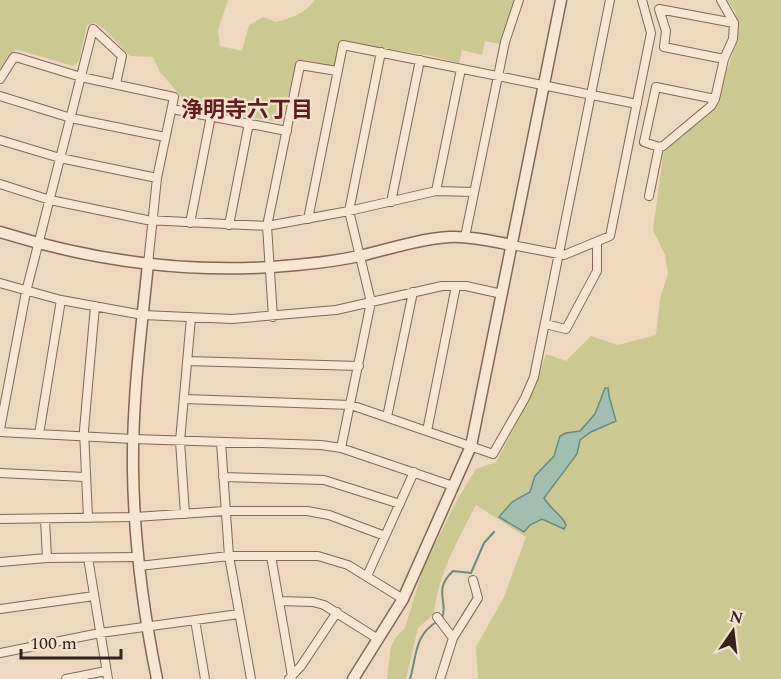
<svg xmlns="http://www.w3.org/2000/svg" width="781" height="679" viewBox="0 0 781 679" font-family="Spectral,'Noto Sans JP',serif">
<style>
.green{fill:#cbc892}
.water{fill:#a1bfb1;stroke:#698c7d;stroke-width:1.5}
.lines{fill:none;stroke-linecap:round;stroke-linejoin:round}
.stream{stroke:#698c7d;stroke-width:2}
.minor-casing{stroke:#856757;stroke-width:10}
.tertiary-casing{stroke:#856757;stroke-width:13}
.minor{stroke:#f9e6d0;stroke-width:8}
.tertiary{stroke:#f9e6d0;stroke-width:10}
.labels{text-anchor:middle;stroke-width:4.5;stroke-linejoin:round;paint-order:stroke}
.neighbourhood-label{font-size:22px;font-weight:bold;fill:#611d1b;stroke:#f5e2cd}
</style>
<rect width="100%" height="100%" fill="#edd7bd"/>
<path class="green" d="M0 0H228L218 30 220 46 242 51 249 25 263 17 276 22C292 18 304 14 315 0H514L500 44 485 41 482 55 462 50 459 63 432 56 341 41 335 66 333 68 298 62 280 122 190 107 160 72 153 57 130 56 103 28 94 23 87 25 79 61 73 66 15 49 0 74Z
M727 0H781V679H478L476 647 504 597 526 537 476 505C458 540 438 574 434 614L418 628 406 679H387L391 646 396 637 405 628 423 568 456 502 476 469 496 462 534 390 546 354 566 361 591 336 618 345 656 335 660 299 668 274 665 255 653 230 664 148 708 114 720 102 723 81 736 44 738 25 735 11Z"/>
<path class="water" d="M605 388H608L609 396 616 421 591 432 580 440 577 454 544 498C551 510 563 516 566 525L564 529 542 519 530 525 524 532 499 517 512 502 530 492 535 476 554 456 560 436 566 433 580 431 595 414Z"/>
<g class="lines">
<path class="stream" d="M442 618C449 602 432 591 453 571L471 573 484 543 494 532
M410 679C417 655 414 635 438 621"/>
<g class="minor-casing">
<path id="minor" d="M724 59 664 47 666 31 659 9 734 23
M0 79 14 57 19 58 81 77 174 97 157 178 148 264
M0 96 71 118 165 137
M715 99 656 87 644 142 659 147 663 146 711 106 715 99 724 59 733 39 734 23 721 0
M172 109 287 131
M0 140 60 158 157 178
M0 184 50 200 147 220 267 226 349 211 436 191 474 192
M436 191 461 69
M649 196 659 147
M391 202 420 60
M308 219 343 45 637 104
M190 223 211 116
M229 225 249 123
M465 237 505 42 519 0
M512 245 564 255 610 236 651 33 642 0
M0 283 61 300 143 315 232 319 336 310 442 286H466L502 294
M273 317 267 226 300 65 337 71
M545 324 566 329 597 271V242
M187 361 359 366
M184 399 351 405 493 454 525 398 534 377 610 0
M387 417 413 292
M0 429 26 292 93 29 122 56 116 84
M427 431 456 286
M0 432 133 439 321 445 341 448 453 486
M39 434 61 300
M221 442 229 556 251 679
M341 448 371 302 349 211 381 52
M0 473 85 477
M223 477 324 480 400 504
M185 514 180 441 191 318
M88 518 84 430 95 306
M0 519 135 517 225 511H307L329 515 385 536
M45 519 47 558
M271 556 292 676
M88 558 108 679
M0 562 47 558 138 557
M139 566 229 556H318L348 565 403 599
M367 576 414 472
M279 601 313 602 324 605 378 639
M0 609 94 596
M437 617 453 638 440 679
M195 620 205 679
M453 638 478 598 473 580
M0 653 100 633 239 614
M66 679 106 671
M289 679 301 666 337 612"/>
</g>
<g class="tertiary-casing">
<path id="tertiary" d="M0 232C96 262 196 275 296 265 319 263 342 260 364 255 392 248 420 239 449 237 470 236 491 241 512 245
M148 264C141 332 132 401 133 470 134 541 143 610 157 679
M353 679 403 599 471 446 561 0"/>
</g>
<use href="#minor" class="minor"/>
<use href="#tertiary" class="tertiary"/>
</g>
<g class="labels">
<g class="neighbourhood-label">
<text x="247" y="117">浄明寺六丁目</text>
</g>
</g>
<g transform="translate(733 631) rotate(14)" stroke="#f5e2cd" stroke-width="4.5" paint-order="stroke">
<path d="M0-4.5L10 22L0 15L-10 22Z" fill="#34231b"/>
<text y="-9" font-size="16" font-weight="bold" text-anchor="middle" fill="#34231b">N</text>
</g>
<path d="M21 649v9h100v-9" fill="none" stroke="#34231b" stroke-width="3"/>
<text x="30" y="649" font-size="18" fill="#34231b" stroke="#f5e2cd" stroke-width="4.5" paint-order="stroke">100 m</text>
</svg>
